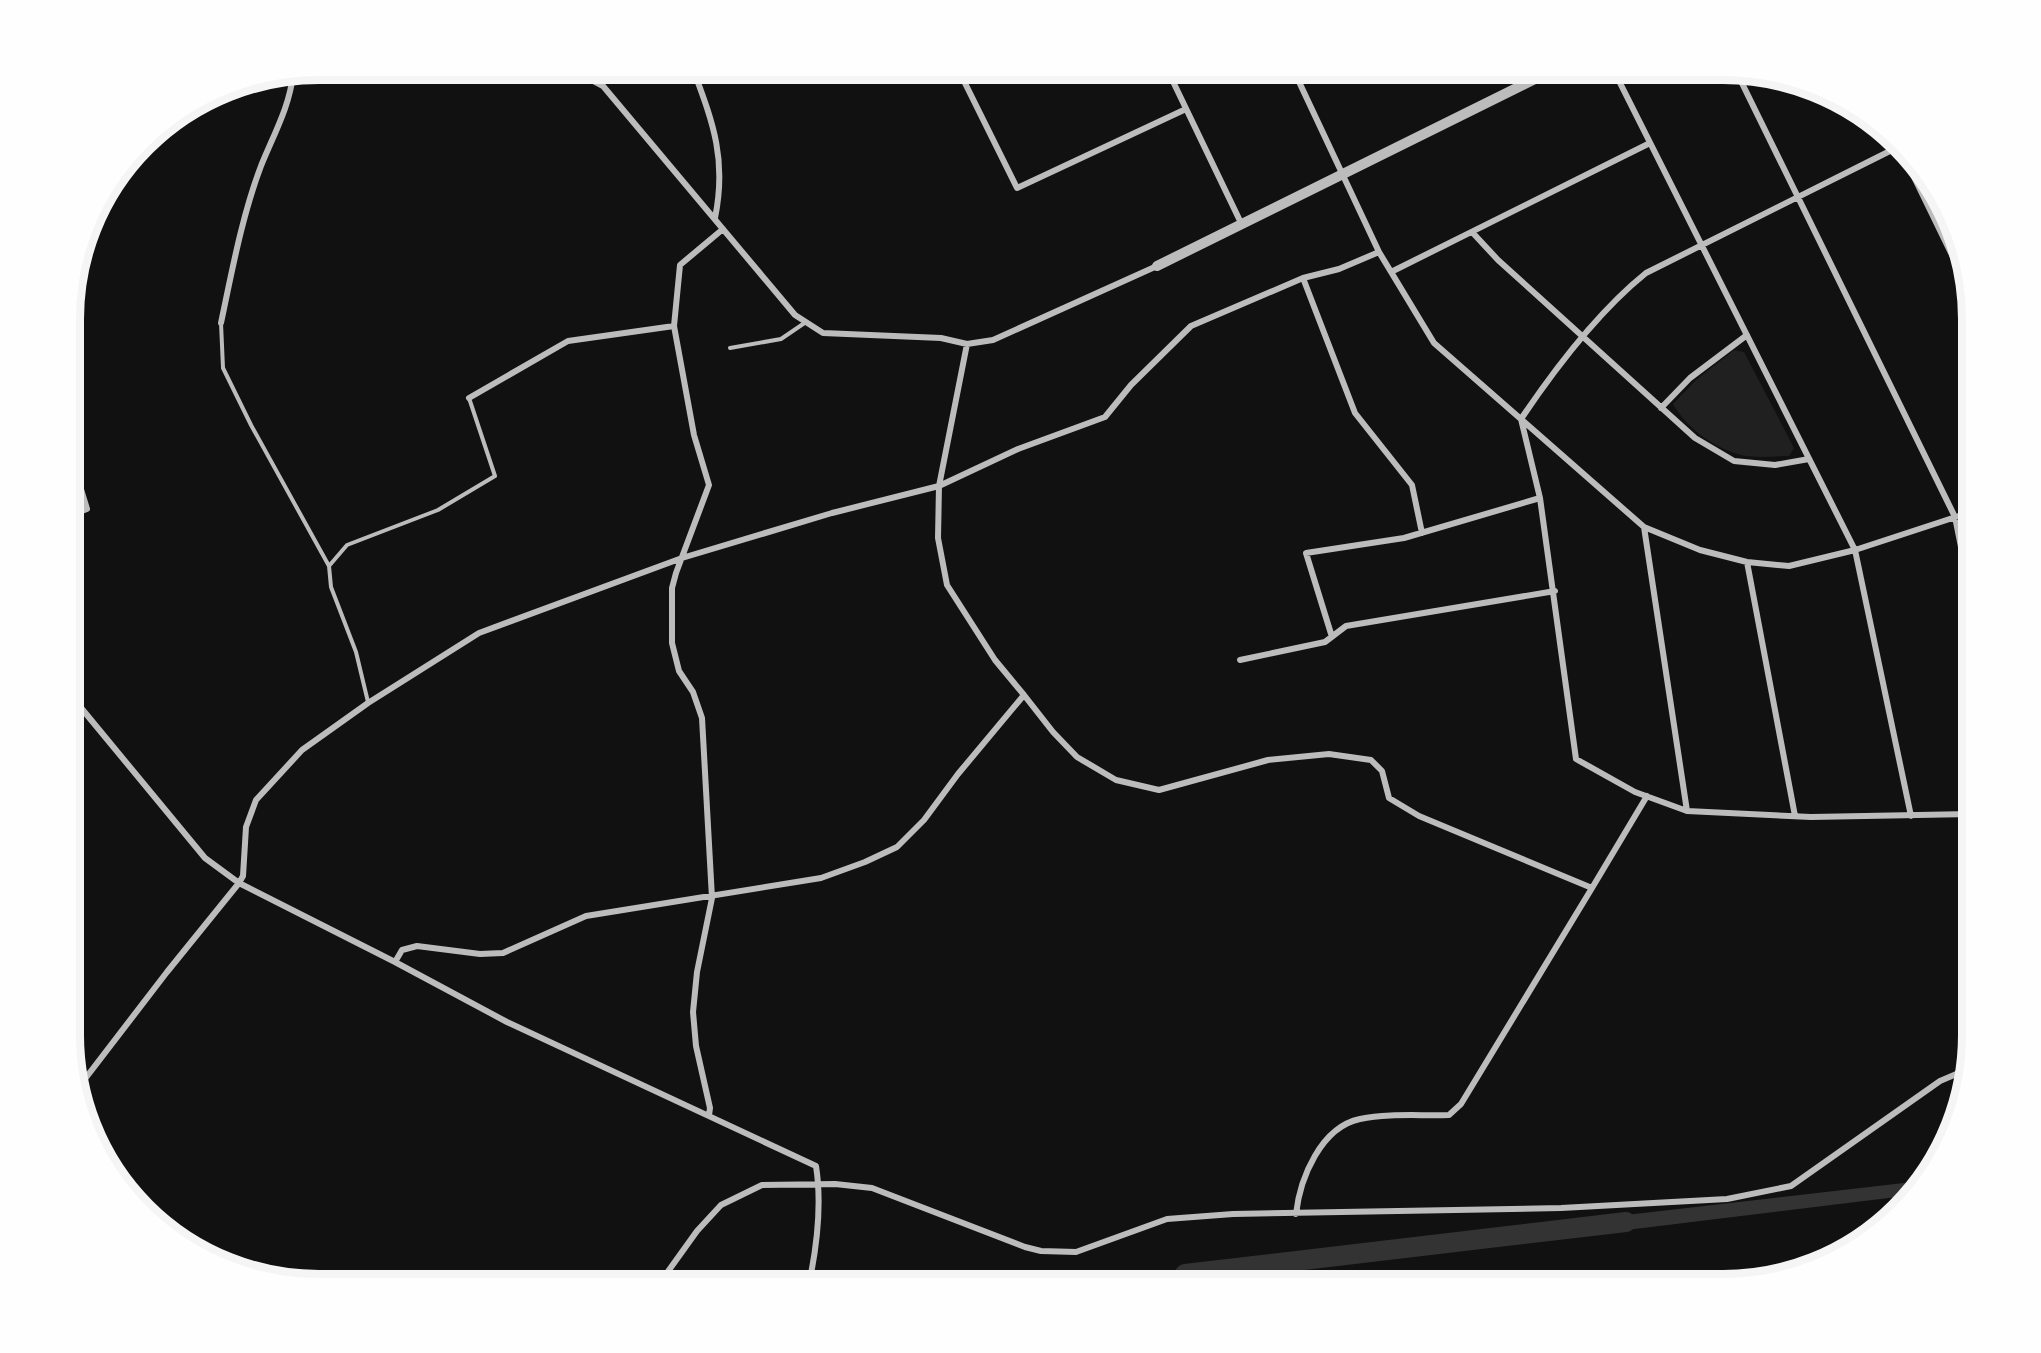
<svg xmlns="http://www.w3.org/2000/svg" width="2041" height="1353" viewBox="0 0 2041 1353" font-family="Poppins,sans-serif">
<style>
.green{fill:#202020}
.water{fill:#333}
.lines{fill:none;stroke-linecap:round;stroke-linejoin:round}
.canal{stroke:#333;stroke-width:20}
.service{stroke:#bcbcbc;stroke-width:4}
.minor{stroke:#bcbcbc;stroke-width:6}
.tertiary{stroke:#bcbcbc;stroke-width:10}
.rim{fill:none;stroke:#f5f5f5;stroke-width:8}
</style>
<rect width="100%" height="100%" fill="#111"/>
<path class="green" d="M1734 350 1744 352 1794 448 1789 456C1773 456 1753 459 1738 454 1711 446 1687 428 1673 404L1696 380Z"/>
<path class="water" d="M1921 1181 1905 1196 1602 1233 1600 1218Z"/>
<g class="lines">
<path class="canal" d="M1185 1274 1626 1222"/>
<path class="service" d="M221 323 223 368 251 425 329 566
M730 348 781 339 806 322
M368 702 356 652 331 587 329 566 347 545 438 510 495 476 469 398"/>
<path class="minor" d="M571 69 603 86 795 315 823 333 941 338 967 344 993 340 1157 266
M693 69C713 123 727 159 715 218
M958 69 1017 188 1186 109
M1167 69 1242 225
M1293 69 1379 252 1434 343 1644 527 1700 550 1747 562 1789 566 1855 550 1971 512
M1613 69 1855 550 1911 816
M1736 71 1955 517 1971 597
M1298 80 1320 69
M1896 148 1646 273C1600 310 1554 370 1521 419L1540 498 1576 759 1635 792 1687 811 1811 817 1971 814
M1472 232 1498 260 1695 438 1734 461 1775 465 1809 459
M1391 272 1650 143
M1303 278 1355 413 1412 485 1422 533
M221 323C232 271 242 216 261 166 273 136 290 106 293 74
M469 398 568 341 674 326
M1661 408 1690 378 1747 335
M71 457 87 509 71 515
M1644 527 1687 811
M1747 562 1795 816
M1332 637 1306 553 1404 538 1540 498
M1240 660 1325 642 1346 626 1555 591
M1024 695 1053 732 1077 757 1116 780 1159 790 1268 760 1329 754 1371 760 1382 771 1389 798 1419 816 1592 888 1647 796
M71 703 82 709 205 858 239 883 395 962 507 1022 816 1166C822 1204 817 1246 809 1284
M395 962 402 950 417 946 480 954 503 953 586 916 821 878 865 862 897 847 924 820 958 774 1024 695 995 660 947 585 938 538 939 486 1018 449 1105 417 1131 385 1191 326 1303 278 1339 269 1379 252
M78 1088 167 972 239 883 243 876 246 827 256 800 302 750 368 703 479 633 682 558 832 513 939 486 967 344
M709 1115 710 1108 696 1046 693 1012 697 972 712 898 702 718 693 692 679 671 672 643V588L676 573 709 485 694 435 674 326 680 265 723 229
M1296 1214C1300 1178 1321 1127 1360 1119 1388 1113 1421 1116 1449 1115L1461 1104 1592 888
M659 1284 697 1231 721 1205 762 1185 835 1184 872 1188 1025 1247 1041 1251 1076 1252 1167 1219 1233 1214 1561 1208 1727 1199 1791 1186 1940 1081 1968 1069"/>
<path class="tertiary" d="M1909 162 1961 269
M1157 266 1555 69"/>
</g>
<path d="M0 0H2041V1353H0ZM319 80H1723A239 239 0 0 1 1962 319V1035A239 239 0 0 1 1723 1274H319A239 239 0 0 1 80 1035V319A239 239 0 0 1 319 80Z" fill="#fefefe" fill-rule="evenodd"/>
<path class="rim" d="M319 80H1723A239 239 0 0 1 1962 319V1035A239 239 0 0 1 1723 1274H319A239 239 0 0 1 80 1035V319A239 239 0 0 1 319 80Z"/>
</svg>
